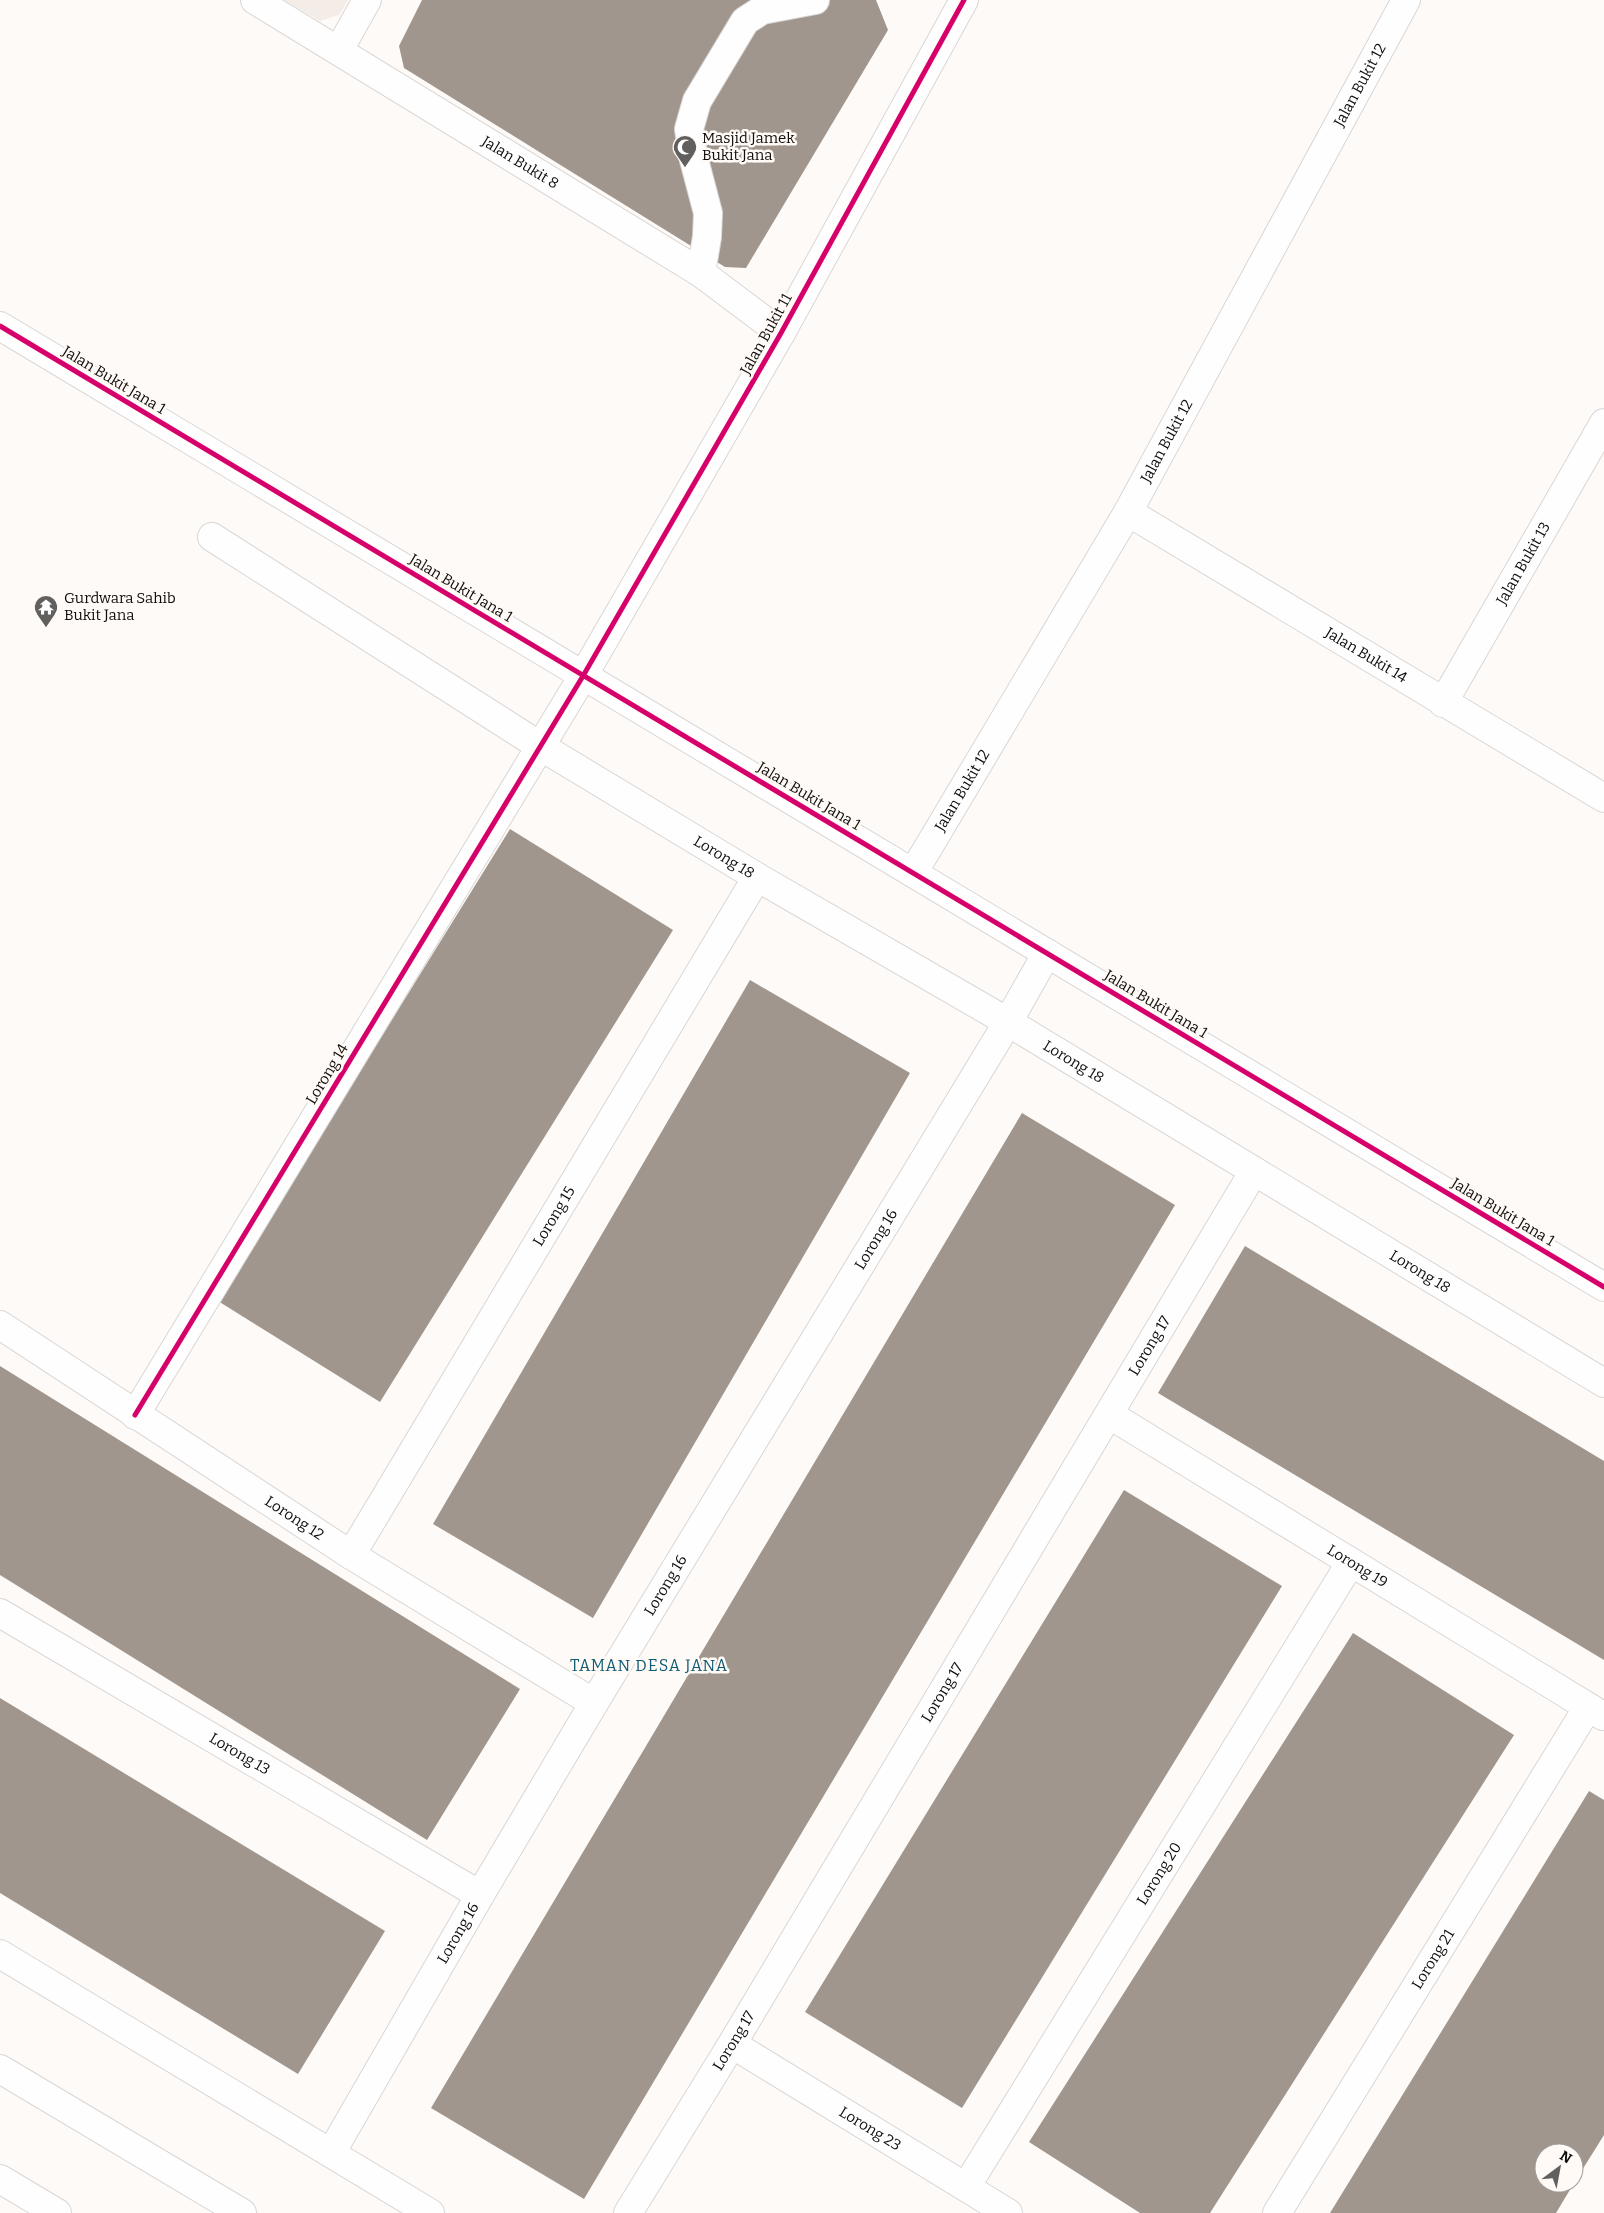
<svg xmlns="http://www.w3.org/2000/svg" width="1604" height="2213" viewBox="0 0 1604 2213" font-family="Bitter,serif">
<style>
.built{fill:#f4ece6}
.building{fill:#a0968d;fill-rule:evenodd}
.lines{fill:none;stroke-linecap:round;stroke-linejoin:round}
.minor-casing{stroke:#d9d7d5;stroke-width:30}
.minor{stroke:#fffefe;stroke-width:28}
.cycleway-casing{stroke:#fffaf6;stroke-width:8}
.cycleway{stroke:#d6006c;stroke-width:5}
.labels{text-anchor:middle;stroke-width:5;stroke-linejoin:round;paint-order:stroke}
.street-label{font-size:15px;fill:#0f0d0b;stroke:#fffaf6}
.poi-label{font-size:15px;fill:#0f0d0b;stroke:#fffaf6;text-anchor:start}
.neighbourhood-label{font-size:16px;letter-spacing:1px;fill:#105a75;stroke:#fffaf6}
</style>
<rect width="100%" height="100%" fill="#fdfaf8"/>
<path class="built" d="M284 0H348L339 15 320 21Z"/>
<path class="building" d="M422 0H876L888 30 746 268 725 267 404 68 399 46Z
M510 829 673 930 380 1402 218 1301Z
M750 980 910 1073 593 1618 433 1524Z
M1022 1113 1175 1205 584 2199 431 2108Z
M1245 1246 1604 1461V1660L1158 1393Z
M0 1366 520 1689 427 1840 0 1575Z
M1124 1490 1282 1586 962 2108 805 2012Z
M1353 1633 1514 1735 1210 2213H1140L1029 2142Z
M0 1698 385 1931 298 2074 0 1893Z
M1589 1791 1604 1800V2135L1574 2183 1556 2213H1330ZM1544 2153H1574V2183H1544Z"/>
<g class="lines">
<g class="minor-casing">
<g id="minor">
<path id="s1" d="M255 0 701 273 781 333"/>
<path d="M339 50 367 0"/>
<path d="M701 273 707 237 708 213 693 156 689 129 697 101 745 21 762 10 815 0"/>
<path d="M0 326 1604 1287"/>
<path id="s2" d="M1128 512 1604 798"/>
<path id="s3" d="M212 537 540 746 757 877 1008 1022 1604 1383"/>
<path id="s4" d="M1443 703 1604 423"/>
<path id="s5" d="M913 873 1128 512 1406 0"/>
<path id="s6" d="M0 1325 351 1555 594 1703"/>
<path d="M135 1415 583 676 781 333 964 0"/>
<path id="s7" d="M1110 1415 1603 1716"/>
<path id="s8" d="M351 1555 757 877"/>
<path id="s9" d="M0 1613 480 1895"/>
<path d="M0 1954 430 2213"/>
<path id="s10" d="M732 2044 1008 2213"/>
<path d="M0 2069 242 2213"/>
<path id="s11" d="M331 2153 480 1895 594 1703 1008 1022 1047 953"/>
<path d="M0 2179 57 2213"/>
<path id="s12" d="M966 2187 1351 1562"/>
<path id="s13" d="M628 2213 732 2044 1254 1171"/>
<path id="s14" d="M1277 2213 1588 1707"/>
</g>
</g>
<use href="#minor" class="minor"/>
<g class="cycleway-casing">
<path id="cycleway" d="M0 326 1604 1287
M135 1415 583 676 781 333 964 0"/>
</g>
<use href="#cycleway" class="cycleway"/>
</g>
<defs>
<g id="mosque-pin" transform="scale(1.25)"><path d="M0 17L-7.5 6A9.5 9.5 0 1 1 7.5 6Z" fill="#62605e" stroke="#fffaf6"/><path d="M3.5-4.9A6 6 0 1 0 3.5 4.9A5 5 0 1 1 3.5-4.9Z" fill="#fff"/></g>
<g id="temple-pin" transform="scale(1.25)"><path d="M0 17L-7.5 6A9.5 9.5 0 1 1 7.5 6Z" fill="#62605e" stroke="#fffaf6"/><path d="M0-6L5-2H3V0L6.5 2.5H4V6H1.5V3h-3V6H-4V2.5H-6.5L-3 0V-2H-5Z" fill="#fff"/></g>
</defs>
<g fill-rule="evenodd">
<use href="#mosque-pin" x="685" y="147"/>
<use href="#temple-pin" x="46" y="607"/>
</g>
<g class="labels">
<g class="street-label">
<text dy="5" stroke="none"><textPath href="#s5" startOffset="906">Jalan Bukit 12</textPath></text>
<text dy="5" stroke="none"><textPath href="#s1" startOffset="311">Jalan Bukit 8</textPath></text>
<text transform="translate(766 334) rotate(-61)" y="5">Jalan Bukit 11</text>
<text transform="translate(114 380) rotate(31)" y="5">Jalan Bukit Jana 1</text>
<text dy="5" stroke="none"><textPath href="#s5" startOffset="501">Jalan Bukit 12</textPath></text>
<text dy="5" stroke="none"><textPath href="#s4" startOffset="161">Jalan Bukit 13</textPath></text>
<text transform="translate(461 588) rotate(31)" y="5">Jalan Bukit Jana 1</text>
<text dy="5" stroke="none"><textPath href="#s2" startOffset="278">Jalan Bukit 14</textPath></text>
<text dy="5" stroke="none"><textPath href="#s5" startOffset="96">Jalan Bukit 12</textPath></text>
<text transform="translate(809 796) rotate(31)" y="5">Jalan Bukit Jana 1</text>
<text dy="5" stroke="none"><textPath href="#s3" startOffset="604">Lorong 18</textPath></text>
<text transform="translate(1156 1004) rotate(31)" y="5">Jalan Bukit Jana 1</text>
<text dy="5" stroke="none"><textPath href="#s3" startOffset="1009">Lorong 18</textPath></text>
<text transform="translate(327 1074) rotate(-59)" y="5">Lorong 14</text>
<text transform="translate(1503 1212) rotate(31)" y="5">Jalan Bukit Jana 1</text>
<text dy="5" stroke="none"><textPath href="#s8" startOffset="395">Lorong 15</textPath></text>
<text dy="5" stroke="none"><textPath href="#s11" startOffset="1064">Lorong 16</textPath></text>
<text dy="5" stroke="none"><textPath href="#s3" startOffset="1414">Lorong 18</textPath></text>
<text dy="5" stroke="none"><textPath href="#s13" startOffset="1012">Lorong 17</textPath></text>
<text dy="5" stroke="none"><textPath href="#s6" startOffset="352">Lorong 12</textPath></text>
<text dy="5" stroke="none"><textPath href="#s7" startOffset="290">Lorong 19</textPath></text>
<text dy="5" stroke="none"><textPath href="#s11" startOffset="659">Lorong 16</textPath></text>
<text dy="5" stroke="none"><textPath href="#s13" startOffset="608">Lorong 17</textPath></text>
<text dy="5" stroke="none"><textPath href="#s9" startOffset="278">Lorong 13</textPath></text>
<text dy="5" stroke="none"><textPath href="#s12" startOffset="368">Lorong 20</textPath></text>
<text dy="5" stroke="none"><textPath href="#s11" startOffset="254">Lorong 16</textPath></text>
<text dy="5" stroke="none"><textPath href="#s14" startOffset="298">Lorong 21</textPath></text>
<text dy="5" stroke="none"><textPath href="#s13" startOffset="202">Lorong 17</textPath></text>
<text dy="5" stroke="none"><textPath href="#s10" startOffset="162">Lorong 23</textPath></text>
</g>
<g class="poi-label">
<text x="702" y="143">Masjid Jamek<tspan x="702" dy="17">Bukit Jana</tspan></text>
<text x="64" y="603">Gurdwara Sahib<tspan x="64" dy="17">Bukit Jana</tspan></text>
</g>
<g class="neighbourhood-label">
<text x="649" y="1671">TAMAN DESA JANA</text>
</g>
</g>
<g transform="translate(1559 2168) rotate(32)"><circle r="24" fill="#fffaf6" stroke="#9f9b98"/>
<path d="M0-4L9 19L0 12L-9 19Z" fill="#62605e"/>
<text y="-8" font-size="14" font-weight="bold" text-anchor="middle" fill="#0f0d0b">N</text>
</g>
</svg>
